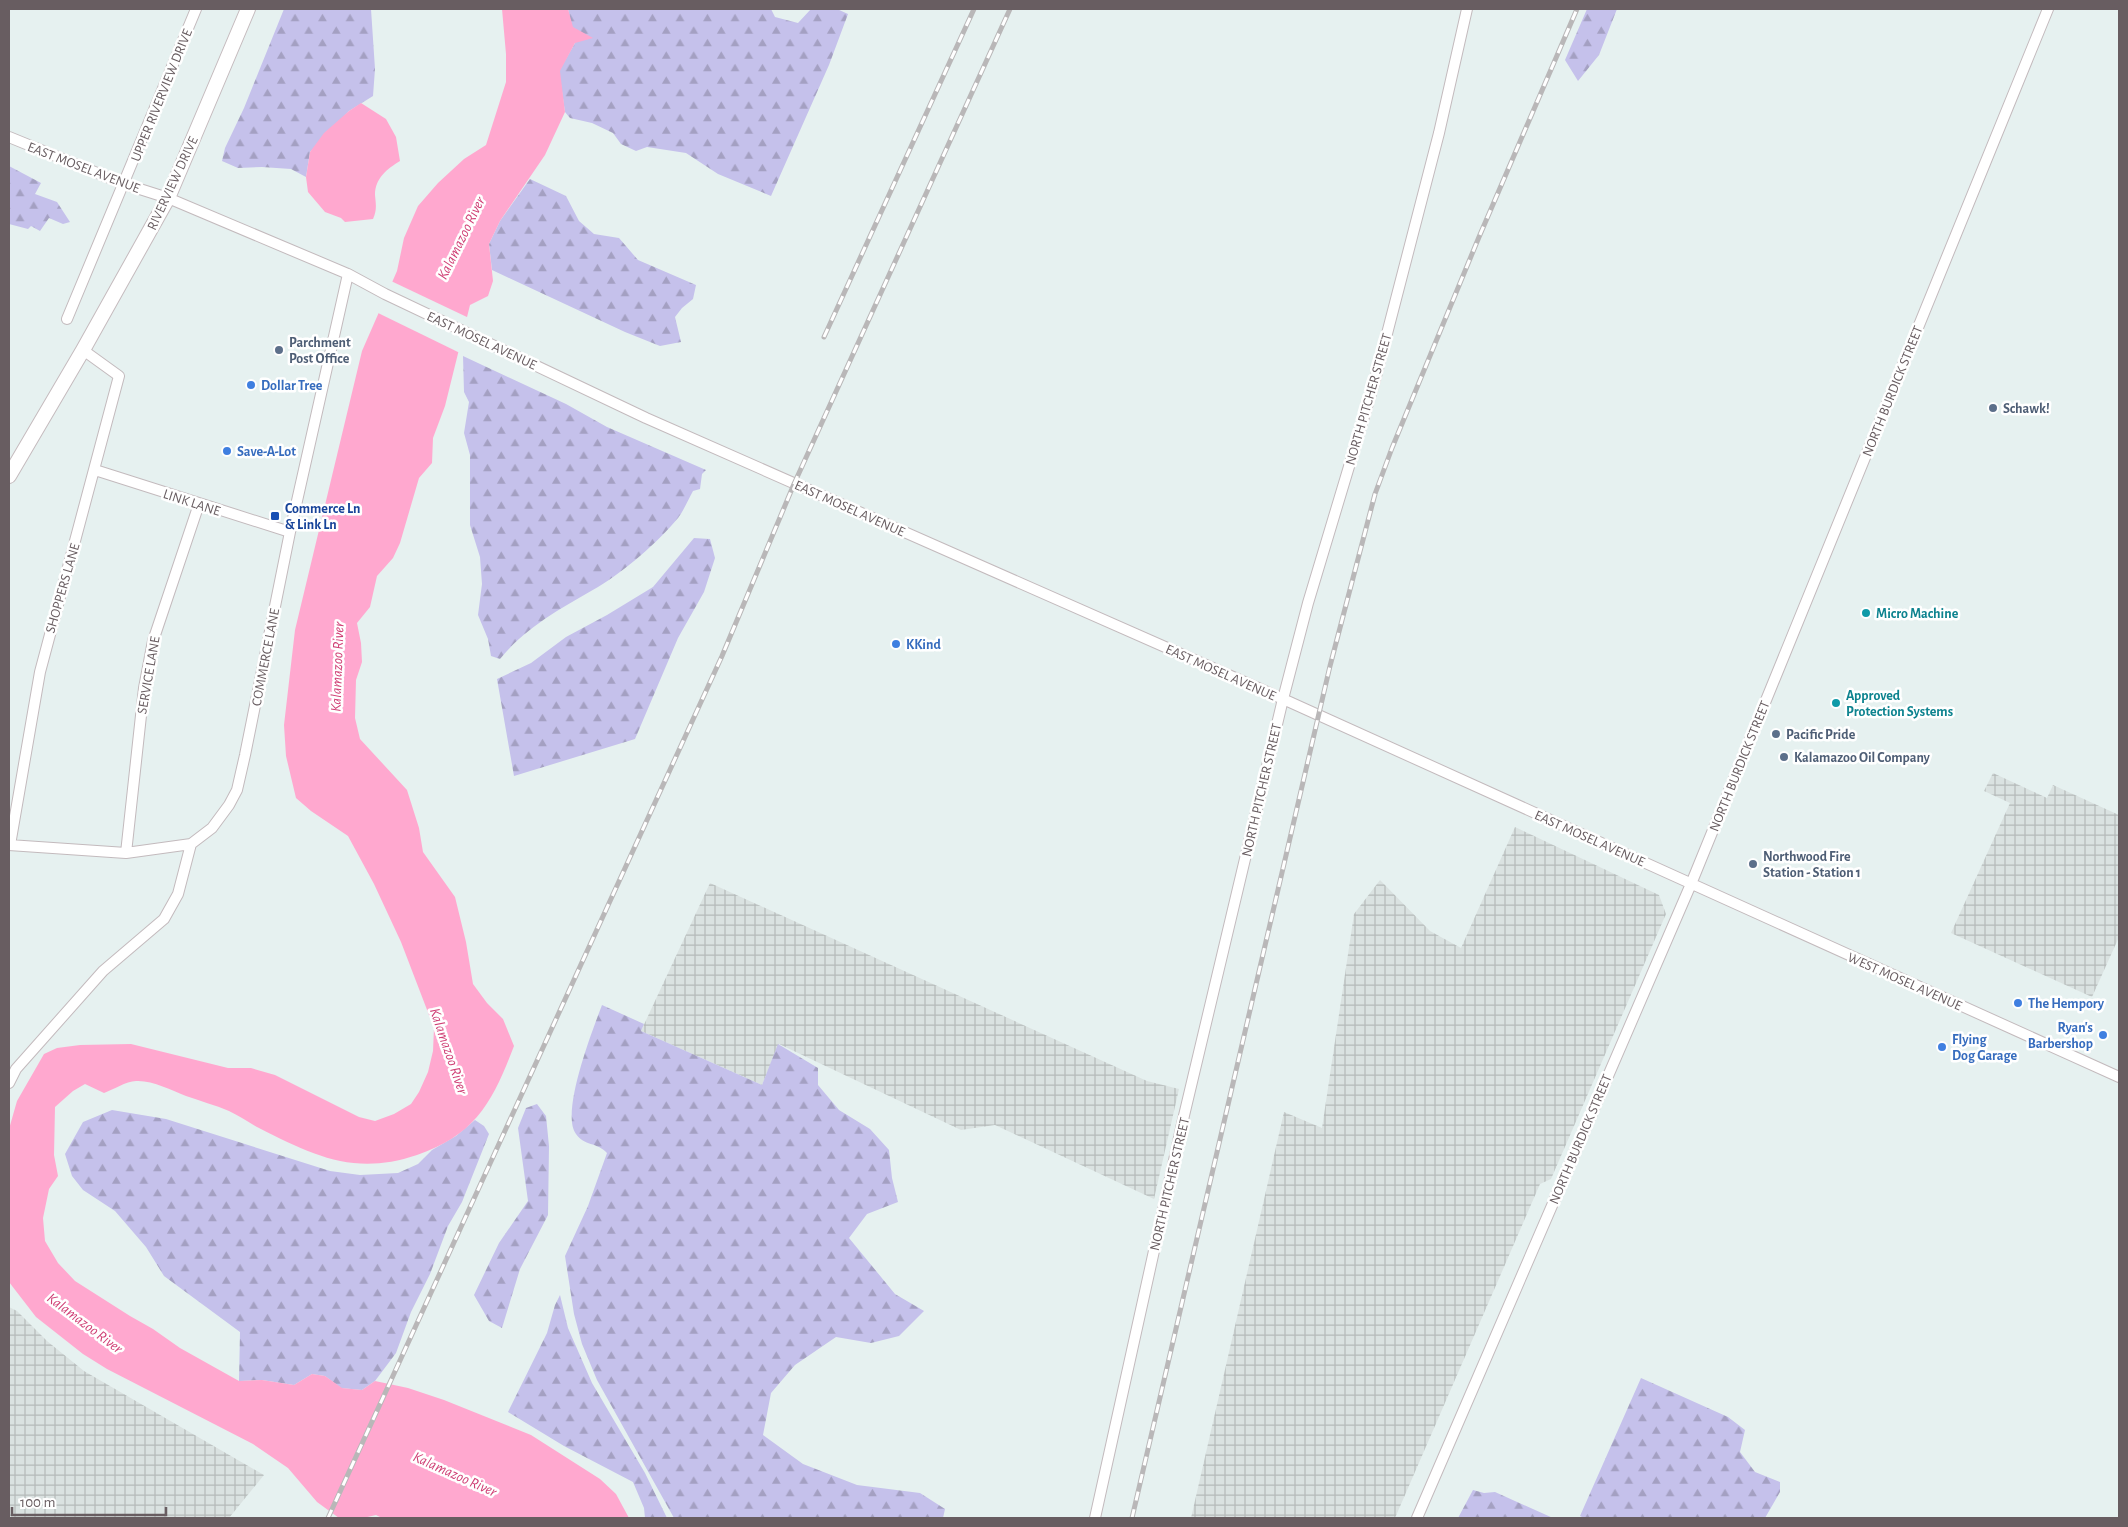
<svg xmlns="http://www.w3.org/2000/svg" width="2128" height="1527" viewBox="0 0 2128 1527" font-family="'Alegreya Sans',sans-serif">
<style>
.industrial{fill:url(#industrial-grid)}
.forest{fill:url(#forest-firs)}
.water{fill:#ffa8cf}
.pier{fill:#e6f1f0}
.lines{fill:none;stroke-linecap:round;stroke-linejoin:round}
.street-casing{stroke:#c3babd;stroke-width:12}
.secondary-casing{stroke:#c5bbbe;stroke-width:16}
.street{stroke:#fff;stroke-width:10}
.secondary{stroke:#fff;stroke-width:14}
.rail-casing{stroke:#b9b7b8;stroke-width:5}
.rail{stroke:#fff;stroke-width:3;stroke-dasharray:9;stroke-linecap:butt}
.service-dot{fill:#5c6f8a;stroke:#fff;stroke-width:2}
.shop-dot{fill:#3f7fe0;stroke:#fff;stroke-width:2}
.transit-dot{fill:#1a4fb4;stroke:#fff;stroke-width:2}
.culture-dot{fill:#0f9aa8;stroke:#fff;stroke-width:2}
.labels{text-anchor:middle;stroke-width:5;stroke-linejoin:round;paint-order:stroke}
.street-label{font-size:14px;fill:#685d61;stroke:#fff}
.service-label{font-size:14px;font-weight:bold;fill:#4e5e75;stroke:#fff;text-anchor:start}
.shop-label{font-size:14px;font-weight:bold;fill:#366cbe;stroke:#fff;text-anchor:start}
.transit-label{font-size:14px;font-weight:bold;fill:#164399;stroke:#fff;text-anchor:start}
.culture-label{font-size:14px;font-weight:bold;fill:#0d838f;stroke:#fff;text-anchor:start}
.water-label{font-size:15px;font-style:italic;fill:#cf3e74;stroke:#fff}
</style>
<defs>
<pattern id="industrial-grid" width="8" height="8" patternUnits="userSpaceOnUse" patternTransform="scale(1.25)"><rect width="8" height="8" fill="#dae2e1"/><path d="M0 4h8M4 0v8" fill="none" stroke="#b5baba"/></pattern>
<pattern id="forest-firs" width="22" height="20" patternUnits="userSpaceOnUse" patternTransform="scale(1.25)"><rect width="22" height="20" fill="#c5c1eb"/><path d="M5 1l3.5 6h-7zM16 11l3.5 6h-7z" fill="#a4a0c2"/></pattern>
</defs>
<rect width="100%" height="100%" fill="#e6f1f0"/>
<path class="industrial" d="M1993 773 2047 798 2053 785 2119 815V937L2092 997 1951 933 2010 803 1984 791Z
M1515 827 1659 895 1666 914 1551 1179 1540 1184 1395 1518H1191L1284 1112 1322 1128 1354 914 1380 880 1430 931 1461 948Z
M710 883 1147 1081 1179 1089 1154 1199 995 1125 961 1130 779 1044 762 1085 641 1031Z
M9 1307 17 1311 47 1341 84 1371 264 1475 229 1518H9Z"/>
<path class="forest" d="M284 9H371L375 69 373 96 349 111 310 152 306 177 291 169 262 167 238 168 222 161 225 148 244 108Z
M568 9H771L775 17 798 23 811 9H837L848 14 829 65 771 196 718 174 686 153 647 147 636 151 621 144 613 133 592 123 570 118 565 112 559 71 575 43Z
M1587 9H1617L1599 55 1578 81 1565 60Z
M9 166 41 183 35 194 57 202 70 222 63 224 49 218 40 231 31 226 28 229 9 224Z
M530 179 566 196 579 221 594 234 619 238 638 260 696 285 693 299 682 308 675 317 681 342 660 346 625 332 492 270 489 244 500 221Z
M463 356 566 404 607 427 706 470 702 474 700 489 693 491C688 500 684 510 678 518 657 543 626 570 598 587 562 608 527 626 500 659L491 656 488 639 478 615 482 584 480 557 470 525V455L464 433 469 402 464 392Z
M694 538 710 539 715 558 704 592 678 638 635 739 514 776 497 679 531 663 566 637 607 615 653 587Z
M602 1005 644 1024 641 1031 762 1085 778 1044 818 1068V1085L839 1110 870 1129 889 1150 892 1178 898 1202 867 1214 849 1238 895 1294 924 1311 899 1336 871 1343 836 1337 795 1365 771 1393 763 1435 803 1464 857 1485 920 1493 945 1509 943 1518H674L597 1380 582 1344 574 1314 565 1256 588 1206 607 1153C597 1142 584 1146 576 1134 560 1113 593 1029 602 1005Z
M537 1104 546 1116 549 1146 548 1215 520 1269 502 1328 489 1321 474 1295 499 1243 528 1201 518 1128 526 1108Z
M112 1110 166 1119 330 1171 360 1175 398 1173 418 1164 432 1150 456 1136 475 1120 484 1126 489 1134 462 1202 448 1226 430 1274 411 1312 396 1353 375 1381 362 1390 341 1388 325 1376 312 1374 294 1385 262 1380 239 1381 240 1332 164 1276 146 1247 115 1211 83 1190 72 1176 65 1154 83 1122Z
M560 1295 568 1328 592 1383 645 1473 667 1518H645L644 1508 633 1482 564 1446 508 1412 547 1333 555 1305Z
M1641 1378 1728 1417 1745 1430 1740 1452 1755 1472 1780 1482V1492L1765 1518H1584L1580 1516Z
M1473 1490 1484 1493 1495 1492 1553 1518H1458Z"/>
<path class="water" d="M502 9H568L573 27 593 38 575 43 560 71 565 112 545 155 500 221 489 244 493 281 488 296 470 305 445 406 433 438 432 463 419 478 400 543 393 558 377 576 370 607 357 623 361 643 362 662 356 680 355 718 360 739 407 790 419 828 423 852 455 897 466 942 473 984 487 1003 503 1019 514 1046C493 1101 476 1135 417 1155 355 1176 314 1156 259 1128 249 1123 240 1116 229 1111 215 1105 200 1101 186 1096 171 1090 152 1080 136 1081 126 1081 113 1090 104 1093L85 1084 73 1091 55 1107 54 1155 58 1176 49 1189 43 1218 45 1241 58 1263 75 1281 130 1316 153 1329 180 1348 239 1381 262 1380 294 1385 312 1374 325 1376 342 1388 362 1390 375 1381 408 1388 444 1400 531 1435 600 1479 616 1494 629 1518H382L376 1515 363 1518H339L317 1502 288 1468 253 1444 107 1369 83 1354 36 1317 9 1282V1129L17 1101 44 1054 57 1048 80 1045 131 1044 228 1068H251L275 1075 359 1117 375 1121 394 1114 411 1104 419 1092 428 1072 433 1051 434 1028 401 942 374 884 348 836 311 811 296 798 286 756 284 725 295 630 362 351 397 271 404 238 418 206 438 183 464 159 486 145 506 82V54Z
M361 103 386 119 396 137 400 161C387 169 375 178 375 195 376 205 377 210 373 219L345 222 341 218 325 212 308 192 306 177 310 152 324 133 349 111Z"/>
<path class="pier" d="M391 281 469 318 460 353 376 312Z"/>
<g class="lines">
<g class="street-casing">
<path id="street" d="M9 137 124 184 168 198 348 274 385 294 646 418 1283 699 2119 1077
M67 319 196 9
M95 470 290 532
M9 845 126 853 191 844 212 828 229 805 237 790 245 755 290 532 348 274
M10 845 40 672 119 376 83 350
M126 853 144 688 153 641 199 504
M9 1083 16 1069 103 971 164 919 178 894 191 844
M1095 1518 1182 1124 1283 699 1308 603 1375 380 1439 133 1467 9
M1417 1518 1691 884 2048 9"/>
</g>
<g class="secondary-casing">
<path id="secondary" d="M9 476 83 350 168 198 248 9"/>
</g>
<use href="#street" class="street"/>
<use href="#secondary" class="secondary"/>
<g class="rail-casing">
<path id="rail" d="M824 337 974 9
M328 1518 722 656 794 484 1010 9
M1132 1518 1330 666 1375 494 1392 448 1479 237 1577 9"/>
</g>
<use href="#rail" class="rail"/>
</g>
<g class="service-dot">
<circle cx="279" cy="350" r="5"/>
<circle cx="1993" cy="408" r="5"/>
<circle cx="1776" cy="734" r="5"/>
<circle cx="1784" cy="757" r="5"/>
<circle cx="1753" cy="864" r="5"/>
</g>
<g class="shop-dot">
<circle cx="251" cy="385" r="5"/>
<circle cx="227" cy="451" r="5"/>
<circle cx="896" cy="644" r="5"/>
<circle cx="2018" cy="1003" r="5"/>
<circle cx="2103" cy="1035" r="5"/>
<circle cx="1942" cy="1047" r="5"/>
</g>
<rect class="transit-dot" x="270" y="511" width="10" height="10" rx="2.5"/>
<g class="culture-dot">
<circle cx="1866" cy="613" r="5"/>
<circle cx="1836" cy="703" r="5"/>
</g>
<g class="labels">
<g class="street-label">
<text transform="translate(161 95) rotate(-68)" y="5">UPPER RIVERVIEW DRIVE</text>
<text transform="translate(84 167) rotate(21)" y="5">EAST MOSEL AVENUE</text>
<text transform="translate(172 183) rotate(-65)" y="5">RIVERVIEW DRIVE</text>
<text transform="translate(482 340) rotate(25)" y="5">EAST MOSEL AVENUE</text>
<text transform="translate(1892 391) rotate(-68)" y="5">NORTH BURDICK STREET</text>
<text transform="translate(1368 399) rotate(-74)" y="5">NORTH PITCHER STREET</text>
<text transform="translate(192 502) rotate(18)" y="5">LINK LANE</text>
<text transform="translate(850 508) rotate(24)" y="5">EAST MOSEL AVENUE</text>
<text transform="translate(62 588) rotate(-74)" y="5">SHOPPERS LANE</text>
<text transform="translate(265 657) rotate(-79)" y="5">COMMERCE LANE</text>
<text transform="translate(1221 672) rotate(24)" y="5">EAST MOSEL AVENUE</text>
<text transform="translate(148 675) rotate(-80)" y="5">SERVICE LANE</text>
<text transform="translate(1739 766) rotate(-68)" y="5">NORTH BURDICK STREET</text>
<text transform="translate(1261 790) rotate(-77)" y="5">NORTH PITCHER STREET</text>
<text transform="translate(1590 838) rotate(24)" y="5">EAST MOSEL AVENUE</text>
<text transform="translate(1905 981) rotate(24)" y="5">WEST MOSEL AVENUE</text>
<text transform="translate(1580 1139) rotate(-67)" y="5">NORTH BURDICK STREET</text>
<text transform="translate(1169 1184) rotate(-77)" y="5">NORTH PITCHER STREET</text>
</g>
<g class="service-label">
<text x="289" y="347">Parchment<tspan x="289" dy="16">Post Office</tspan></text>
<text x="2003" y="413">Schawk!</text>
<text x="1786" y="739">Pacific Pride</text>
<text x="1794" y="762">Kalamazoo Oil Company</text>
<text x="1763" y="861">Northwood Fire<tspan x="1763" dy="16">Station - Station 1</tspan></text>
</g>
<g class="shop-label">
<text x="261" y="390">Dollar Tree</text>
<text x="237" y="456">Save-A-Lot</text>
<text x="906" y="649">KKind</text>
<text x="2028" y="1008">The Hempory</text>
<text x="2093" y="1032" text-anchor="end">Ryan's<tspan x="2093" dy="16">Barbershop</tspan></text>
<text x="1952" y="1044">Flying<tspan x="1952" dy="16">Dog Garage</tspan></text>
</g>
<g class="transit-label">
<text x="285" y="513">Commerce Ln<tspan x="285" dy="16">&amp; Link Ln</tspan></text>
</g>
<g class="culture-label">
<text x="1876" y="618">Micro Machine</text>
<text x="1846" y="700">Approved<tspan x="1846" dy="16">Protection Systems</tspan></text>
</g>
<g class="water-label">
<text transform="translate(461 238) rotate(-64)" y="5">Kalamazoo River</text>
<text transform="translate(337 667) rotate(-88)" y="5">Kalamazoo River</text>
<text transform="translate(449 1051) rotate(71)" y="5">Kalamazoo River</text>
<text transform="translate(85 1323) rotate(37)" y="5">Kalamazoo River</text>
<text transform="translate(455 1474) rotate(24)" y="5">Kalamazoo River</text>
</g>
</g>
<rect width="2128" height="1527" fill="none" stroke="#685d61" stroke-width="20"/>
<path d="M12 1507v8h154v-8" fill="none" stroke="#685d61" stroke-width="2.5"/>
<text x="20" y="1507" font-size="15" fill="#685d61" stroke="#ffffff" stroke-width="4" paint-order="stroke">100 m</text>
</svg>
